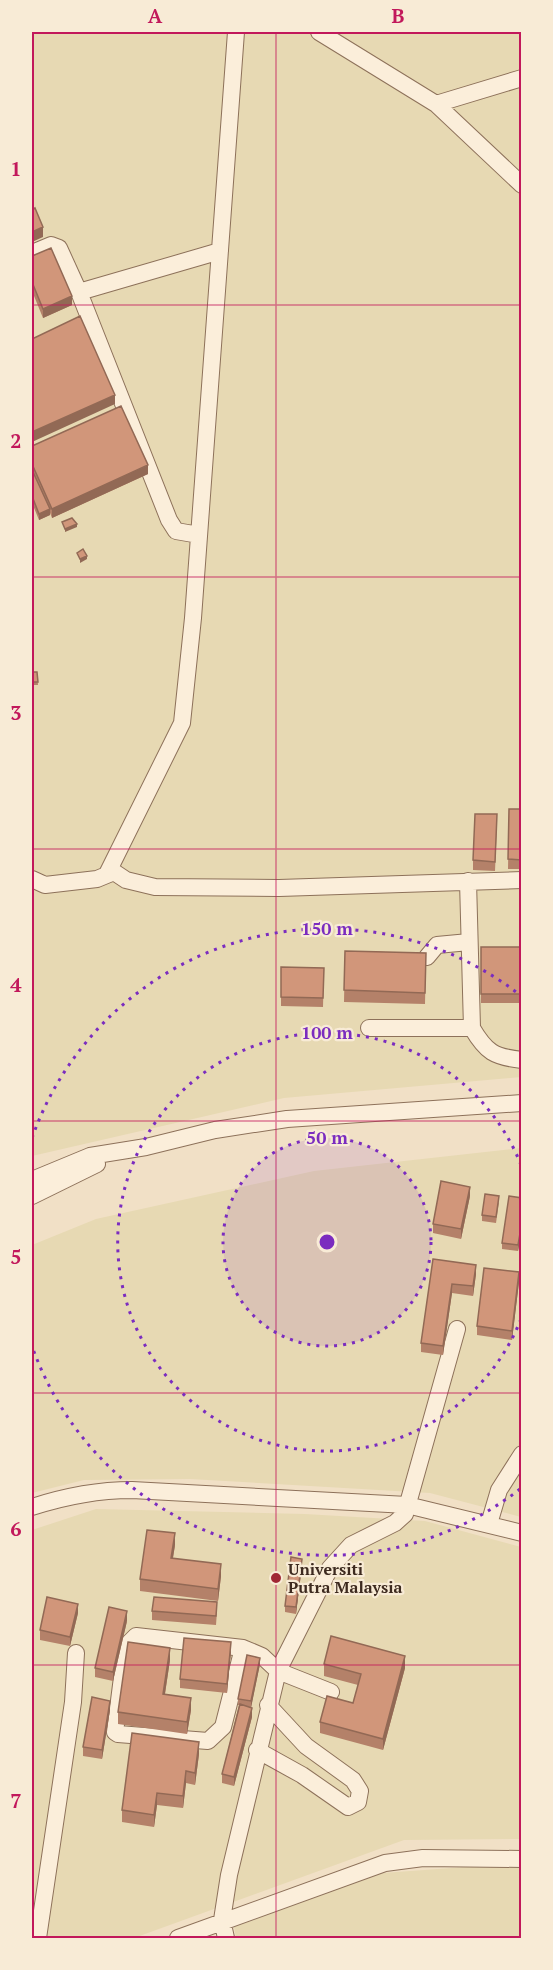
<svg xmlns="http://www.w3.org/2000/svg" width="553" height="1970" viewBox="0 0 553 1970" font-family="'PT Serif',serif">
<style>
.farmland{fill:#e7d9b3}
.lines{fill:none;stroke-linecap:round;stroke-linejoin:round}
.minor-casing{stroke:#8d715a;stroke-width:18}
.minor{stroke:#fbeeda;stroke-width:16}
.wall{fill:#b48169}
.shaded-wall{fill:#926955}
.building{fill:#d1967a;stroke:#926955;stroke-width:1.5}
.grid{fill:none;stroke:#c2185b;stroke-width:1.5;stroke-opacity:0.55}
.ring{fill:none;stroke:#7b2cbf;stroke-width:3;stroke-dasharray:3 6}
.poi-dot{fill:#a02733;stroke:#f8ebd6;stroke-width:2}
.labels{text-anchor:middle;stroke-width:4.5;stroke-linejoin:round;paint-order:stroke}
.poi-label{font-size:16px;font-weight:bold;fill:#3d2a1f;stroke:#f8ebd6;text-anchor:start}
.centre{fill:#7b2cbf;stroke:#f8ebd6;stroke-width:3}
.ring-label{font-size:18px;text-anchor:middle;font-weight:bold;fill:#7b2cbf;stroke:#f8ebd6;stroke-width:4.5;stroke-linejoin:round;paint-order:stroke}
.neatline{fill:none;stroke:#c2185b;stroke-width:2}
.grid-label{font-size:20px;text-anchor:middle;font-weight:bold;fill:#c2185b}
</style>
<rect width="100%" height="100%" fill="#f1e0c6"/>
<path class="farmland" d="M32 32H521V1077L284 1098 32 1156Z
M521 1148V1517L430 1493 190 1479 84 1480 32 1493V1245L96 1219 314 1171Z
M96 1509 305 1514 425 1521 521 1547V1839L404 1840 134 1938H32V1530Z
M521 1863V1938H236L234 1927 383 1873Z"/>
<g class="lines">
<g class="minor-casing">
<path id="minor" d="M319 32 436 104 522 185
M436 104 522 78
M32 253 51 245 59 248 79 292
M199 535 176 531 169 520 79 292 220 251
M108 872 182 723 193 618 236 32
M32 879 45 885 97 879 114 872 126 880 155 887 279 888 522 880
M468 881 472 1028C486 1052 494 1057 522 1060
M427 957 437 945 469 942
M369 1028H472
M32 1180 90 1156 146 1147 215 1130 287 1119 522 1103
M32 1196 97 1164
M32 1507C66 1496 97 1490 132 1490L407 1505 522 1533
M489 1524 499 1490 522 1454
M243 1648 223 1727 208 1741 118 1734 115 1732 126 1646 136 1636 243 1648 262 1656 278 1671 331 1692
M257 1750 302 1775 348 1807 358 1802 360 1791 353 1780 306 1746 268 1705
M38 1938 73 1702 76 1653
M178 1938 385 1863 423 1858 522 1859
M226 1938 222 1920 229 1875 278 1671 330 1568 351 1545 395 1523 405 1514 457 1329"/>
</g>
<use href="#minor" class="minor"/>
</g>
<path class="wall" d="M32 256 72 305 43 318 32 291Z
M32 446 148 474 52 518 50 513V515L39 520 32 503Z
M32 672H37L38 685H32Z
M509 809H522V869H508Z
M497 824 495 871 473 870V860Z
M481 947H520V1003H481Z
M345 951 426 953 425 1004 344 1002Z
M281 967 324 968 323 1007 281 1006Z
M470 1196 461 1239 433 1233V1224Z
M522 1198V1229L518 1251 502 1249V1243Z
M499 1202 496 1223 482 1221V1215Z
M433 1259 476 1274 473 1296 452 1293 443 1355 421 1352V1343Z
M519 1282 512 1340 477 1335V1326Z
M175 1545 173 1558 221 1576 218 1601 140 1591V1579Z
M302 1565 296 1614 285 1612V1606Z
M152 1611H217L216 1625 152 1620Z
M78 1613 70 1646 40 1640V1630Z
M127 1621 113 1681 95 1677V1668Z
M231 1651 227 1693 180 1688V1679Z
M170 1660 165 1694 191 1710 187 1734 118 1724V1712Z
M260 1664 251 1707 252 1717 234 1786 222 1783V1774L239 1705H238V1699Z
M324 1664 405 1668 383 1750 320 1733V1722L353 1703 358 1685 324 1676Z
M110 1710 102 1759 83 1756V1747Z
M199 1754 195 1785 186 1783 183 1808 157 1805 154 1827 122 1822V1810Z"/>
<path class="shaded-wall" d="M43 227V237L32 242V232Z
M72 296V305L43 318V309Z
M115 395V404L32 442V432Z
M148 465V474L52 518V509Z
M50 509V515L39 520V514Z
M77 524V527L65 532V529Z
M87 556V559L80 563V559Z
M470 1187V1196L461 1239V1229Z
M522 1222V1229L518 1251V1245Z
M476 1265V1274L473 1296V1286Z
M519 1272V1282L512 1340V1331Z
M452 1284V1293L443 1355V1346Z
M175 1533V1545L171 1569V1558Z
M302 1559V1565L296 1614V1607Z
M221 1564V1576L218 1601V1589Z
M78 1604V1613L70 1646V1637Z
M127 1611V1621L113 1681V1672Z
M231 1642V1651L227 1693V1684Z
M170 1648V1660L163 1706V1694Z
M405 1656V1668L383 1750V1739Z
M260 1658V1664L251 1708V1701Z
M191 1698V1710L187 1734V1722Z
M110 1701V1710L102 1759V1750Z
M252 1708V1717L234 1786V1777Z
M199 1742V1754L195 1785V1773Z
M186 1771V1783L183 1808V1796Z
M157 1793V1805L154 1827V1815Z"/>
<path class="building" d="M35 208 43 227 32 232V210Z
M51 248 72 296 43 309 32 282V256Z
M80 316 115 395 32 432V339Z
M121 406 148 465 52 509 32 464V446Z
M33 472 50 509 39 514 32 496V473Z
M72 518 77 524 65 529 62 522Z
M83 549 87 556 80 559 77 553Z
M32 672H37L38 682H32Z
M509 809H522V860L508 859Z
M475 814H497L495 862 473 860Z
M481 947H520V994H481Z
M345 951 426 953 425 993 344 990Z
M281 967 324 968 323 998 281 997Z
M441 1181 470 1187 461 1229 433 1224Z
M485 1194 499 1196 496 1217 482 1215Z
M509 1196 522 1198V1222L518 1245 502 1243Z
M433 1259 476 1265 473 1286 452 1284 443 1346 421 1343Z
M484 1268 519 1272 512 1331 477 1326Z
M147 1530 175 1533 171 1558 221 1564 218 1589 140 1579Z
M291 1557 302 1559 296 1607 285 1606Z
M47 1597 78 1604 70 1637 40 1630Z
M154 1597 217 1602 216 1616 152 1611Z
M109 1607 127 1611 113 1672 95 1668Z
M331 1636 405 1656 383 1739 320 1722 327 1696 353 1703 361 1674 324 1664Z
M184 1638 231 1642 227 1684 180 1679Z
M128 1642 170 1648 163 1694 191 1698 187 1722 118 1712Z
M247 1655 260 1658 251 1701 238 1699Z
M92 1697 110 1701 102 1750 83 1747Z
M240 1704 252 1708 234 1777 222 1774Z
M132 1733 199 1742 195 1773 186 1771 183 1796 157 1793 154 1815 122 1810Z"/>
<path class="grid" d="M276 32V1938M32 305H522M32 577H522M32 849H522M32 1121H522M32 1393H522M32 1665H522"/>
<circle cx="327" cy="1242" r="104" fill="#7b2cbf" fill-opacity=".12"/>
<g class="ring">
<circle cx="327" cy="1242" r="104"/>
<path d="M521 1319A209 209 0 1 1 521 1165"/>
<path d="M520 1489A313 313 0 0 1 32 1346M32 1138A313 313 0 0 1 520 995"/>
</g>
<circle class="poi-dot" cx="276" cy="1578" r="6"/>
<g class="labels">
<g class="poi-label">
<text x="288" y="1575">Universiti<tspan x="288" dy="18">Putra Malaysia</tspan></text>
</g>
</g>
<circle cx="327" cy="1242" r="9" class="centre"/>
<g class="ring-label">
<text x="327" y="935">150 m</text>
<text x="327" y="1039">100 m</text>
<text x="327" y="1144">50 m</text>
</g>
<rect width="553" height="1970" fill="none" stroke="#f8ebd6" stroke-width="66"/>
<rect x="33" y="33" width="487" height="1904" class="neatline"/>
<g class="grid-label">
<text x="155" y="23">A</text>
<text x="398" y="23">B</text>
<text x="16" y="176">1</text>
<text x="16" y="448">2</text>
<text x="16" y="720">3</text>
<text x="16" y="992">4</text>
<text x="16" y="1264">5</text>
<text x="16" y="1536">6</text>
<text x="16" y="1808">7</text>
</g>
</svg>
